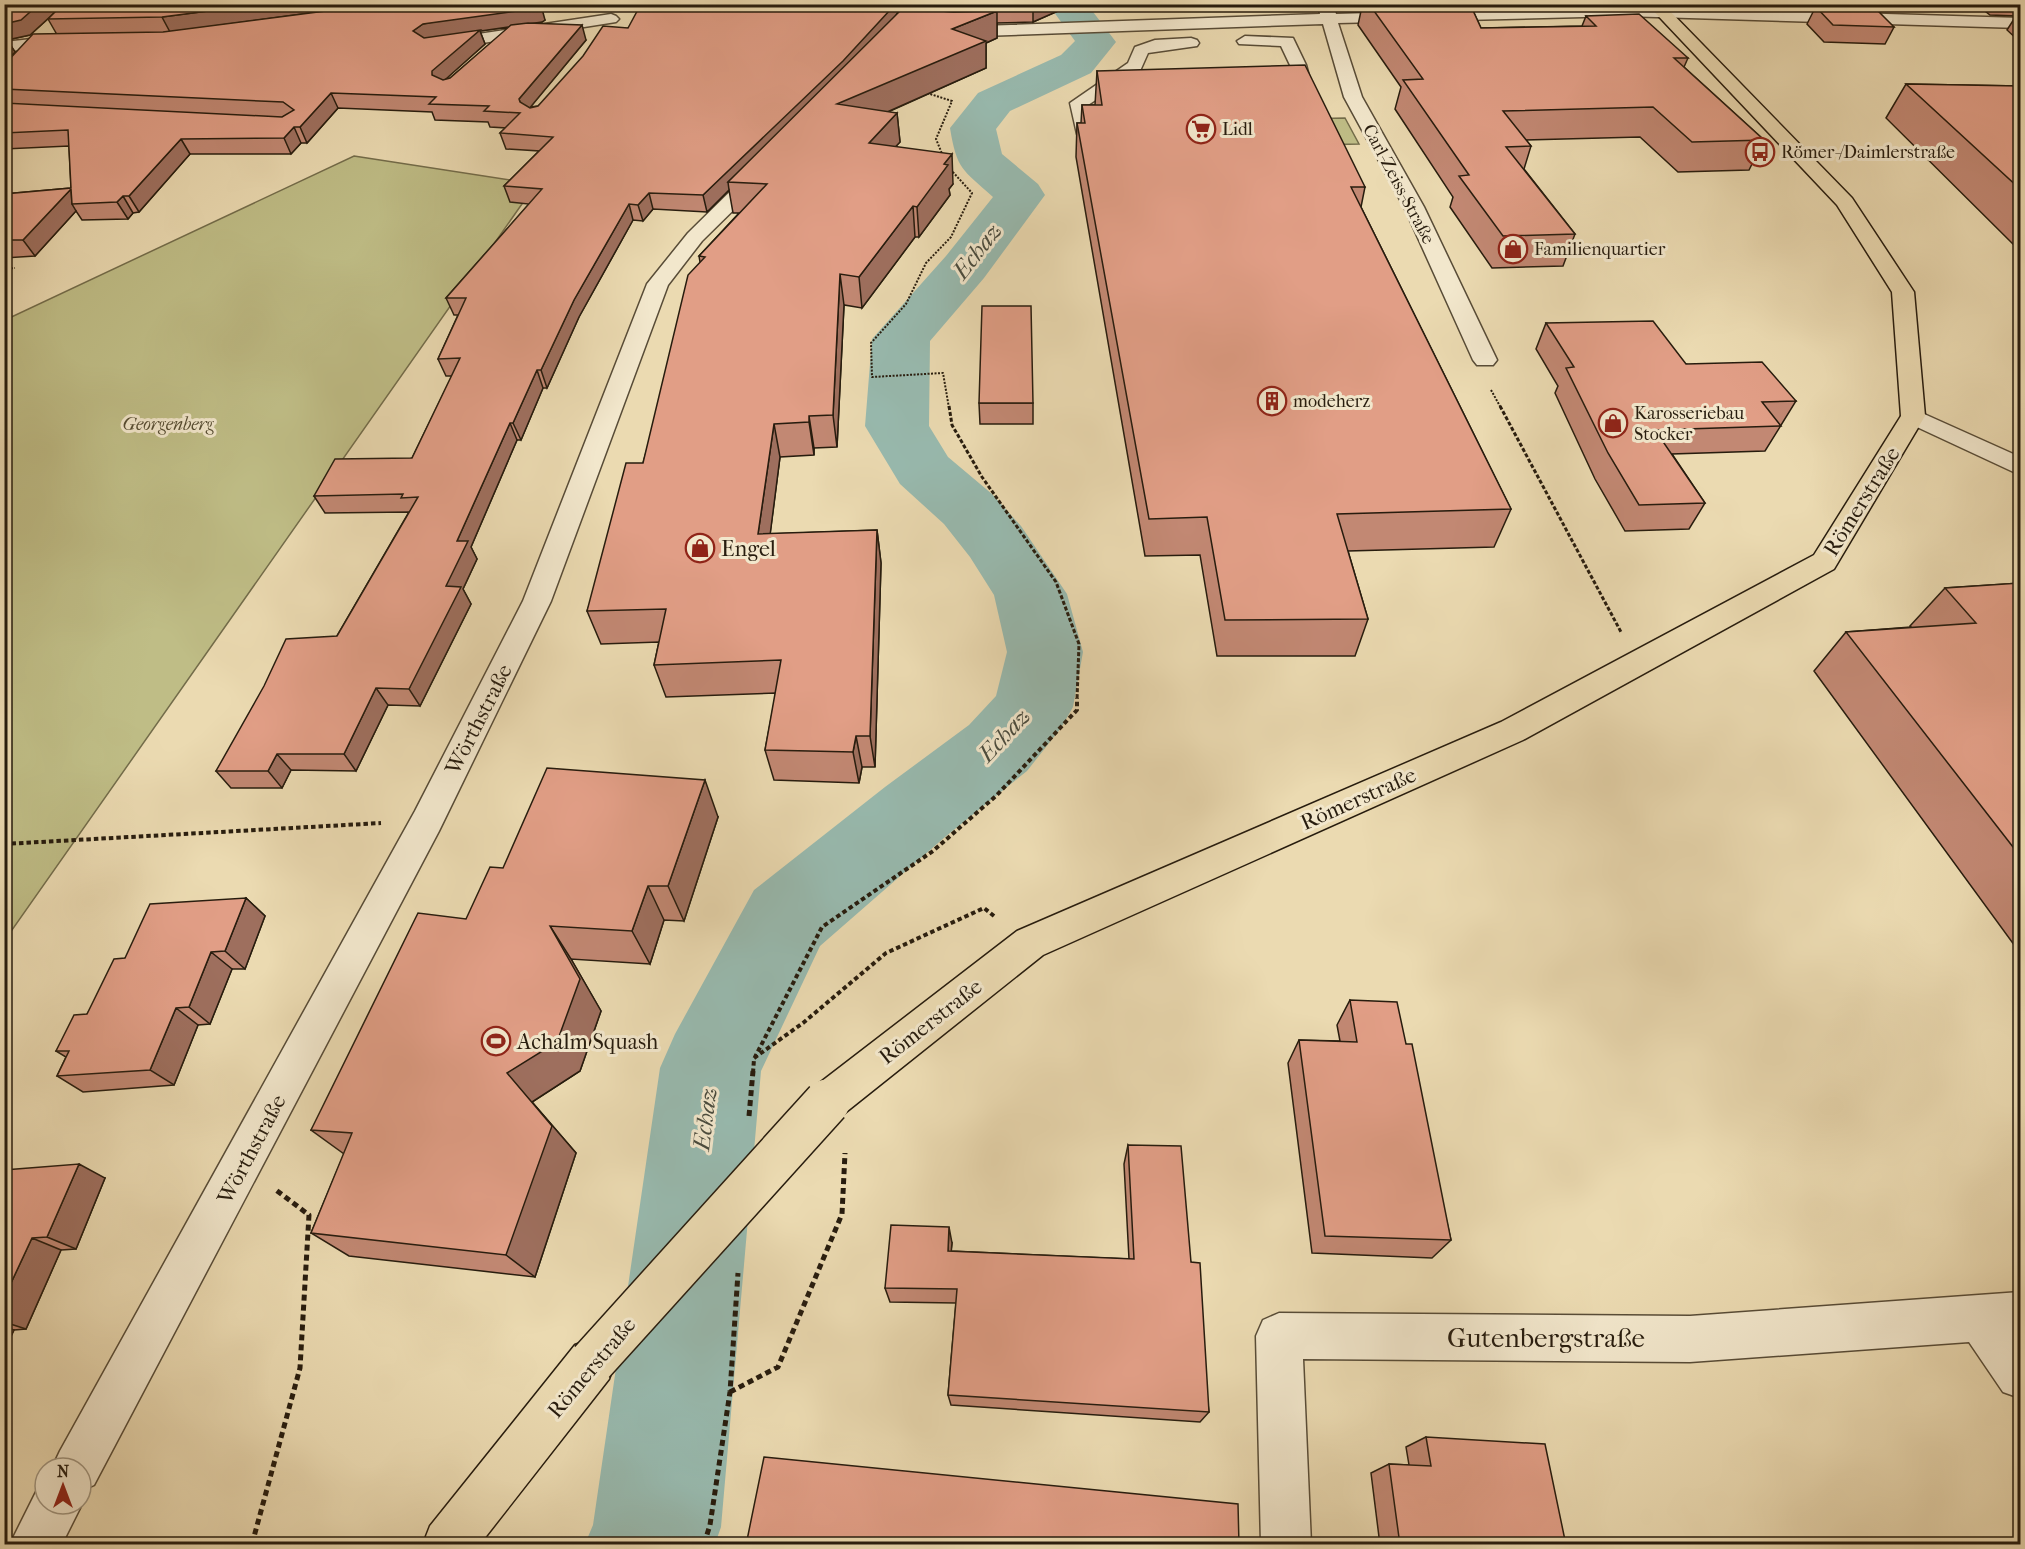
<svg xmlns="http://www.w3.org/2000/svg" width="2025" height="1549" viewBox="0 0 2025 1549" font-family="'IM FELL French Canon',serif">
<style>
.green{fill:#bfbd86;stroke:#736c4a;stroke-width:1.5}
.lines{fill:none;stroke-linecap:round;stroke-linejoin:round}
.river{fill:#98baaf;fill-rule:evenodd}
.minor-casing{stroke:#584c37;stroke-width:3}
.major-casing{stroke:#271c0e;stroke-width:3}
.path-far3{stroke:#271c0e;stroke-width:2;stroke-dasharray:2 1.5;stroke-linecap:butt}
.path-far2{stroke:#271c0e;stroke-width:3;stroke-dasharray:4 2;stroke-linecap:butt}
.path-far1{stroke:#271c0e;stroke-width:4;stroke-dasharray:4.5 3;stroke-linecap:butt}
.path{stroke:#271c0e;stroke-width:5;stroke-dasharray:6 4;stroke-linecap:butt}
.minor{fill:#f2e7cc;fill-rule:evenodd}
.major{fill:#ebdab1;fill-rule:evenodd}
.major-bridge-casing{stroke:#271c0e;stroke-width:48;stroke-linecap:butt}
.major-bridge{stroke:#ebdab1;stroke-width:45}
.wall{fill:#c28873;stroke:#271c0e;stroke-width:1.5;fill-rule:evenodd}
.shaded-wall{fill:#9e6f5e;stroke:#271c0e;stroke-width:1.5}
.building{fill:#e19e86;stroke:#271c0e;stroke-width:1.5}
.labels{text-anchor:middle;stroke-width:6;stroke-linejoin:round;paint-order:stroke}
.far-poi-label{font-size:18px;fill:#271c0e;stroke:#f2e7cc;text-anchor:start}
.far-street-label{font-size:18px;fill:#271c0e;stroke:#f2e7cc}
.far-park-label{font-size:18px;font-style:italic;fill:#554c32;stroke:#f2e7cc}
.street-label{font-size:22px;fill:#271c0e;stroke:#f2e7cc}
.poi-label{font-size:22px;fill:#271c0e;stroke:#f2e7cc;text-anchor:start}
.water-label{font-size:24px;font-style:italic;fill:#494b3e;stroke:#f2e7cc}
.near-street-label{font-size:27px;fill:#271c0e;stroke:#f2e7cc}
</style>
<rect width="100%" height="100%" fill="#ebdab1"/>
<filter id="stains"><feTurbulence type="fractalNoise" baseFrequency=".00333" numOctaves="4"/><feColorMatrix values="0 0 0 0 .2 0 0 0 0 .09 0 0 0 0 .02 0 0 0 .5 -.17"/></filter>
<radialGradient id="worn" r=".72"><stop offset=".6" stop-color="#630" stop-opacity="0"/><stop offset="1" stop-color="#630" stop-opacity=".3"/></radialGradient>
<path class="green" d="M1345 118 1359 144 1312 145 1300 119Z
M354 156 536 184 5 940V320Z"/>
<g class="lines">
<path class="river" d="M1048 4H1087L1116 42 1091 73 1010 111 996 129 1002 154 1038 184 1045 195 984 278 930 341 929 426 948 457 992 494 1021 526 1067 594 1083 652 1073 707 1061 728 1027 771 945 837 820 946 761 1071 721 1527 715 1544H585L593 1525 660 1068 675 1034 754 890 885 787 969 725 996 696 1007 652 994 595 970 557 944 524 900 484 865 426 872 339 946 256 993 197C962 169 957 170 950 128L978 93 1061 55 1075 41Z"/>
<g class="minor-casing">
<path id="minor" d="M903 4H918L908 28 890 50H878L876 47 893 27Z
M1318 4H1333L1336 14 1623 6 2020 18V28L1623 16 1338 23 1362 97 1424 207 1497 360 1493 365H1477L1473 360 1404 207 1344 97 1323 24 953 37 945 32 953 27 1320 14Z
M611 14 616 16 619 19 616 22 438 50 430 45 438 40Z
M68 35 74 37 76 40 74 43 4 52V42Z
M1245 36 1293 38 1306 65 1313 91 1310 95H1279L1276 91 1279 87 1294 86 1290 65 1281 46 1239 44 1237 41Z
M1191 38 1197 40 1199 43 1197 46 1148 53 1140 71 1088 105 1092 130 1089 134H1077L1070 103 1128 63 1135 47 1155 40Z
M764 163 771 165 773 169 771 173 702 241 668 285 551 601 439 831 94 1485 81 1491V1468H52L60 1451 415 811 523 601 647 284 688 233 757 165Z
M1913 409 2020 457V475L1904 421 1901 416 1904 411Z
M2020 1292V1398L2003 1392 1969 1342 1690 1362 1303 1359 1311 1544H1261L1256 1336 1263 1320 1279 1313 1690 1316Z
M45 1484V1504H81V1502L82 1504 62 1544H10L39 1486Z"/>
</g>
<g class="major-casing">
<path id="major" d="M1647 4H1663L1852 198 1914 292 1925 416 1834 569 1523 740 1043 955 841 1116 827 1122 813 1116 807 1102 813 1088 1017 931 1501 722 1814 555 1901 416 1892 292 1837 205Z
M592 1339 609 1345 615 1362 609 1379 480 1544H423L430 1526 575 1345Z"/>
</g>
<path class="path-far3" d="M927 93 952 101 936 139 943 156
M4 269 15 268
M1491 390 1501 408
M949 408 943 373 872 377 871 343 906 304 926 263 951 237 972 193 951 170"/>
<path class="path-far2" d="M949 406 952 425 982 477 1056 582 1079 644 1077 700
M1500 406 1621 632"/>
<path class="path-far1" d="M4 844 381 823
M754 1058 803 1023 886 953 984 908 994 916
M753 1073 754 1059 822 927 933 851 997 795 1077 710V698"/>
<path class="path" d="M749 1116 753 1071
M730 1392 778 1367 842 1214 845 1153
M252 1544 300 1368 309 1215 276 1190
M704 1544 710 1525 730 1392 738 1273"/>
<use href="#minor" class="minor"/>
<use href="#major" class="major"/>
<g class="major-bridge-casing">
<path id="major-bridge" d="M592 1362 827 1102"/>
</g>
<use href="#major-bridge" class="major-bridge"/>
</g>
<path class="wall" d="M4 4H376L276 18 380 4H535L534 5 545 20 542 22 534 23 586 40 530 107 538 106 628 28 902 4 896 16 912 9V8L1058 4V11L1033 22 997 23V38L986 43V68L888 112 897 113 900 142 896 146 953 184 949 189 950 195 919 237H915L862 308 844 305 837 447 814 448V455L780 457 770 534 877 530 881 563 875 767H862L859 783 774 780 765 750 776 693 666 697 654 665 659 642 601 644 587 611 643 463 700 262 699 256 739 213H733L729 190 707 212 653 209 643 221 633 220 579 317 547 388H543L521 440H517L471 547 477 559 463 589 471 604 420 706 388 705 356 771 291 770 282 788H231L216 771 337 636 409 512 325 513 314 496 412 458 452 376H446L438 359 458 315H454L446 298 529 204 510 202 504 186 539 151 506 149 500 133 506 128 490 127 488 122 435 120 432 112 338 108 307 143H301L291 154H190L139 212 133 213 128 219 82 220 76 211 35 256 4 258V194L71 188 69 146 4 149V65L56 33 48 19 50 17 30 35 7 40 15 52 4 63ZM510 27 450 78 445 79 485 44 480 31Z
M1335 4H1470L1481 28 1582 26 1586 16 1688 58 1684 67 1764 140 1749 170 1678 172 1640 137 1526 140 1531 146 1524 169 1575 234 1563 266 1492 268 1450 207 1453 197 1395 109 1401 87 1358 25 1361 11H1348L1345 7H1336Z
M1786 4H1853L1852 8 1894 27 1885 44 1824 42 1807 24 1814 10 1793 9 1789 5Z
M1976 4H2020V42L2007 30 2016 16 1990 15Z
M1097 71 1365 187 1361 207 1511 509 1494 547 1348 551 1368 619 1355 656H1217L1200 555 1145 556 1076 157 1077 123H1081L1082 105H1095Z
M1906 84 2020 86V251L1886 118Z
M1546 323 1686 364 1796 401 1765 451 1672 454 1705 503 1689 529 1625 531 1595 479 1555 393 1558 386 1536 349Z
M979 403H1033V424H980Z
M2020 583V953L1814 671 1846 632 1911 627 1910 626 1945 588Z
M718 817 684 921 664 920 650 964 571 959 601 1011 580 1071 532 1102 576 1153 535 1277 349 1256 311 1233 344 1154 311 1130 466 919Z
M246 898 265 916 245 969H232L210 1024 198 1025 174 1085 83 1092 57 1076 66 1057 56 1051 87 1014 125 958Z
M1350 1000 1406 1044 1451 1240 1432 1258 1312 1253 1288 1063 1299 1040 1340 1041 1337 1025Z
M1128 1145 1191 1262 1209 1412 1200 1422 951 1405 948 1395 956 1303 890 1302 885 1288 952 1243 951 1251 1129 1259 1124 1164Z
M4 1170 105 1178 76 1249 61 1250 26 1329 14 1330 4 1351Z
M1426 1437 1566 1545H1380L1371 1473 1389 1464 1409 1465 1406 1447Z"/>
<path class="shaded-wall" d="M39 4H64L30 35 7 40 15 52 4 63V24Z
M261 4H376L170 32 162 17Z
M513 4H535L529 9 541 5 545 20 542 22 480 31 485 44 437 87 413 31 423 24 511 6Z
M893 4H902L891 25 728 182 729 190 707 212 703 195Z
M1040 4H1058V11L1033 22V8Z
M997 11V38L986 43V68L840 133 837 104 952 29Z
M582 25 586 40 524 115 525 118 519 99Z
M331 93 338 108 307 143 300 127Z
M897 113 900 142 872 172 869 143Z
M294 127 301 143 291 154 284 138Z
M181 139 190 154 139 212 129 196Z
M952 154 953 184 949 189 950 195 919 237 917 207 944 164Z
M71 189 72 204 76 211 35 256 23 240Z
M649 193 653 209 643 221 638 205Z
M123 196 133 213 128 219 117 202Z
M629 204 633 220 579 317 547 388 541 370 574 300Z
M913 206 915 237 862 308 859 277Z
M840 274 844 305 837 447 833 415Z
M537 370 543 388 521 440 513 423Z
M809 416 814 448V455L809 422Z
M510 423 517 440 471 547 477 559 463 589 471 604 420 706 409 689 446 586 457 541Z
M774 424 780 457 766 567 758 534Z
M877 530 881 563 875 767 870 736Z
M376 688 388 705 356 771 344 754Z
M856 736 862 767 859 783 853 752Z
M277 754 291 770 282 788 268 771Z
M705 780 718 817 684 921 668 886Z
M648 886 664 920 650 964 632 931Z
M246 898 265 916 245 969 225 951Z
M550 926 571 959 601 1011 580 1071 532 1102 576 1153 535 1277 506 1255 507 1073Z
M211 952 232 969 210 1024 189 1007Z
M176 1008 198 1025 174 1085 150 1070Z
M79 1164 105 1178 76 1249 47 1237Z
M949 1227 952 1243 950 1266 948 1251Z
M32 1238 61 1250 26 1329 4 1322V1298Z
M4 1327 14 1330 4 1351Z"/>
<path class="building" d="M4 4H39L21 20 4 24Z
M63 4H261L162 17 48 19Z
M380 4H513L511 6 541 5 538 8 423 24 413 31 424 38 480 30 432 71V75L443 80 450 78 511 25 528 23 582 25 519 99 520 102 530 108 538 106 583 56 603 26 628 28 641 4H893L890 10 843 61 703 195 649 193 638 205 629 204 574 300 541 370H537L513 423H510L457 541H468L446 586 461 587 409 689 376 688 344 754H277L268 771H216L264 686 286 639 337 636 418 497 401 498 403 494 314 496 335 459 412 458 460 358 438 359 466 298H446L542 189 504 186 553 137 500 133 520 113 484 111 489 106 429 104 436 97 331 93 300 127H294L284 138 181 139 129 196H123L117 202 72 204 71 189 23 240H4V194L71 188 68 130 4 133V103L282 117 294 110 283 102 4 89V65L33 34 163 32Z
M913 4H1040L1033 8 954 10 912 8Z
M1369 4H1470L1481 28 1596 26 1586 16 1639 14 1688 58H1674L1764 140 1692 142 1653 107 1503 111 1531 146 1506 147 1575 234 1503 236 1459 176 1469 175 1403 80 1423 79Z
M1816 7 1875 8 1894 27 1833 25Z
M903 8 953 12 997 11 952 29 986 41 837 104 897 113 869 143 952 154 944 164 948 165 917 207 913 206 859 277 840 274 833 415 809 416V422L774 424 758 534 877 530 870 736H856L853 752 765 750 781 660 654 665 666 609 587 611 626 463H643L688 275 705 257 699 256 767 184 728 182Z
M1305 65 1365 187H1351L1511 509 1337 514 1368 619 1225 620 1207 517 1149 519 1077 123H1085L1082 105H1102L1097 71Z
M1906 84 2020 86V189Z
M982 306H1031L1033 403H979Z
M1653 321 1686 364 1762 362 1796 401 1762 402 1781 426 1655 430 1705 503 1639 505 1608 453 1566 368 1574 367 1546 323Z
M2020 583V856L1846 632 1976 623 1945 588Z
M547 768 705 780 668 886H648L632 931 550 926 580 979 557 1042 507 1073 552 1126 506 1255 311 1233 352 1133 311 1130 418 913 466 919 490 867 503 868Z
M246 898 225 951 211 952 189 1007 176 1008 150 1070 57 1076 69 1051H56L74 1015 87 1014 114 959 125 958 150 904Z
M1350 1000 1397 1002 1406 1044H1412L1451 1240 1325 1236 1299 1040 1357 1042Z
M1128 1145 1181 1146 1191 1262 1200 1263 1209 1412 948 1395 957 1289 885 1288 891 1225 949 1227 948 1251 1134 1259Z
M79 1164 47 1237 32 1238 4 1298V1170Z
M1426 1437 1545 1444 1566 1545H1400L1389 1464 1431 1466Z
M764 1457 1238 1504 1239 1545H746Z"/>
<defs>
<g id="supermarket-ring" transform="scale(1.5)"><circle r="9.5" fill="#f2e7cc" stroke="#8f2418" stroke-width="1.5"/><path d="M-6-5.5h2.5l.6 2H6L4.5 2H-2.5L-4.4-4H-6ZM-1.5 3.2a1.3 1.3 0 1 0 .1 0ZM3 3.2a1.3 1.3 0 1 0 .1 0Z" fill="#8f2418"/></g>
<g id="bus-ring" transform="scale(1.5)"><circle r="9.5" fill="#f2e7cc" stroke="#8f2418" stroke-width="1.5"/><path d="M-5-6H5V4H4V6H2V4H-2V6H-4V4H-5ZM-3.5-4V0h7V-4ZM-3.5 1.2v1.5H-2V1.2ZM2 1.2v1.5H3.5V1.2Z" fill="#8f2418"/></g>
<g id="shop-ring" transform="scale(1.5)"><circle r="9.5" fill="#f2e7cc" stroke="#8f2418" stroke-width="1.5"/><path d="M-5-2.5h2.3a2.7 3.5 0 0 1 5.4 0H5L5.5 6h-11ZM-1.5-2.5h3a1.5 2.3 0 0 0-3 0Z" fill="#8f2418"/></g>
<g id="building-ring" transform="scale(1.5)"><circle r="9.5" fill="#f2e7cc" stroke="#8f2418" stroke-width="1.5"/><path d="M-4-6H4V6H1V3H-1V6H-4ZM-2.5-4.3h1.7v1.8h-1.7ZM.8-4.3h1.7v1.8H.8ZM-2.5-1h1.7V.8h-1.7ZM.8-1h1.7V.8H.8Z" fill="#8f2418"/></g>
<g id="stadium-ring" transform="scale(1.5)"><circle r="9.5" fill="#f2e7cc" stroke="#8f2418" stroke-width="1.5"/><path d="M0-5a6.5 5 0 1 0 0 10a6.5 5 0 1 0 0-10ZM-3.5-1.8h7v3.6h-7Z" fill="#8f2418"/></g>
</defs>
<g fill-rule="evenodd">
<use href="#supermarket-ring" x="1201" y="129"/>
<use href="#bus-ring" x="1760" y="152"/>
<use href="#shop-ring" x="1513" y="249"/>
<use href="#building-ring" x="1272" y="401"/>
<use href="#shop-ring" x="1613" y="423"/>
<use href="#shop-ring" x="700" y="548"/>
<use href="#stadium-ring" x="496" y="1041"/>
</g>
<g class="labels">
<g class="far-poi-label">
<text x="1222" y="135">Lidl</text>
<text x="1781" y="158">Römer-/Daimlerstraße</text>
<text x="1534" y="255">Familienquartier</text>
<text x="1293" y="407">modeherz</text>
<text x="1634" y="419">Karosseriebau<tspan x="1634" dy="21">Stocker</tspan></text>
</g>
<g class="far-street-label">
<text transform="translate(1399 184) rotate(62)" y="6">Carl-Zeiss-Straße</text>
</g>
<g class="far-park-label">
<text x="168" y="430">Georgenberg</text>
</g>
<g class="street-label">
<text transform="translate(1861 501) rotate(-58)" y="8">Römerstraße</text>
<text transform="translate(478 719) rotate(-63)" y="8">Wörthstraße</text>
<text transform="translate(1358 798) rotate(-24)" y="8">Römerstraße</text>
<text transform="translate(930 1021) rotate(-38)" y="8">Römerstraße</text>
<text transform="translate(251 1149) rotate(-62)" y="8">Wörthstraße</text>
<text transform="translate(591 1367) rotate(-50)" y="8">Römerstraße</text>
</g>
<g class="poi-label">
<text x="721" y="556">Engel</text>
<text x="517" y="1049">Achalm Squash</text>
</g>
<g class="water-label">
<text transform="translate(977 251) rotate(-52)" y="8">Echaz</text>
<text transform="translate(1004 735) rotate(-47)" y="8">Echaz</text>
<text transform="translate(705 1119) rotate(-83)" y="8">Echaz</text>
</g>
<g class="near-street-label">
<text x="1546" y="1347">Gutenbergstraße</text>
</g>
</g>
<rect width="2025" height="1549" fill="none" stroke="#ebdab1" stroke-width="24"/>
<rect x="6" y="6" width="2013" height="1537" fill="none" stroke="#271c0e" stroke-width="3"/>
<rect x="12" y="12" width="2001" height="1525" fill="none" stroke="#271c0e" stroke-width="1.5"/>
<g transform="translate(63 1486)"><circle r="28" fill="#f2e7cc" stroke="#a19680" stroke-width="1.5"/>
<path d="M0-4.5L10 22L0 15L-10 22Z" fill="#8f2418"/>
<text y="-9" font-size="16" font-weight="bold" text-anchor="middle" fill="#271c0e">N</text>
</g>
<rect width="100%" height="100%" filter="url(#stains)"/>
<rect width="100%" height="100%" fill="url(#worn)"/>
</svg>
